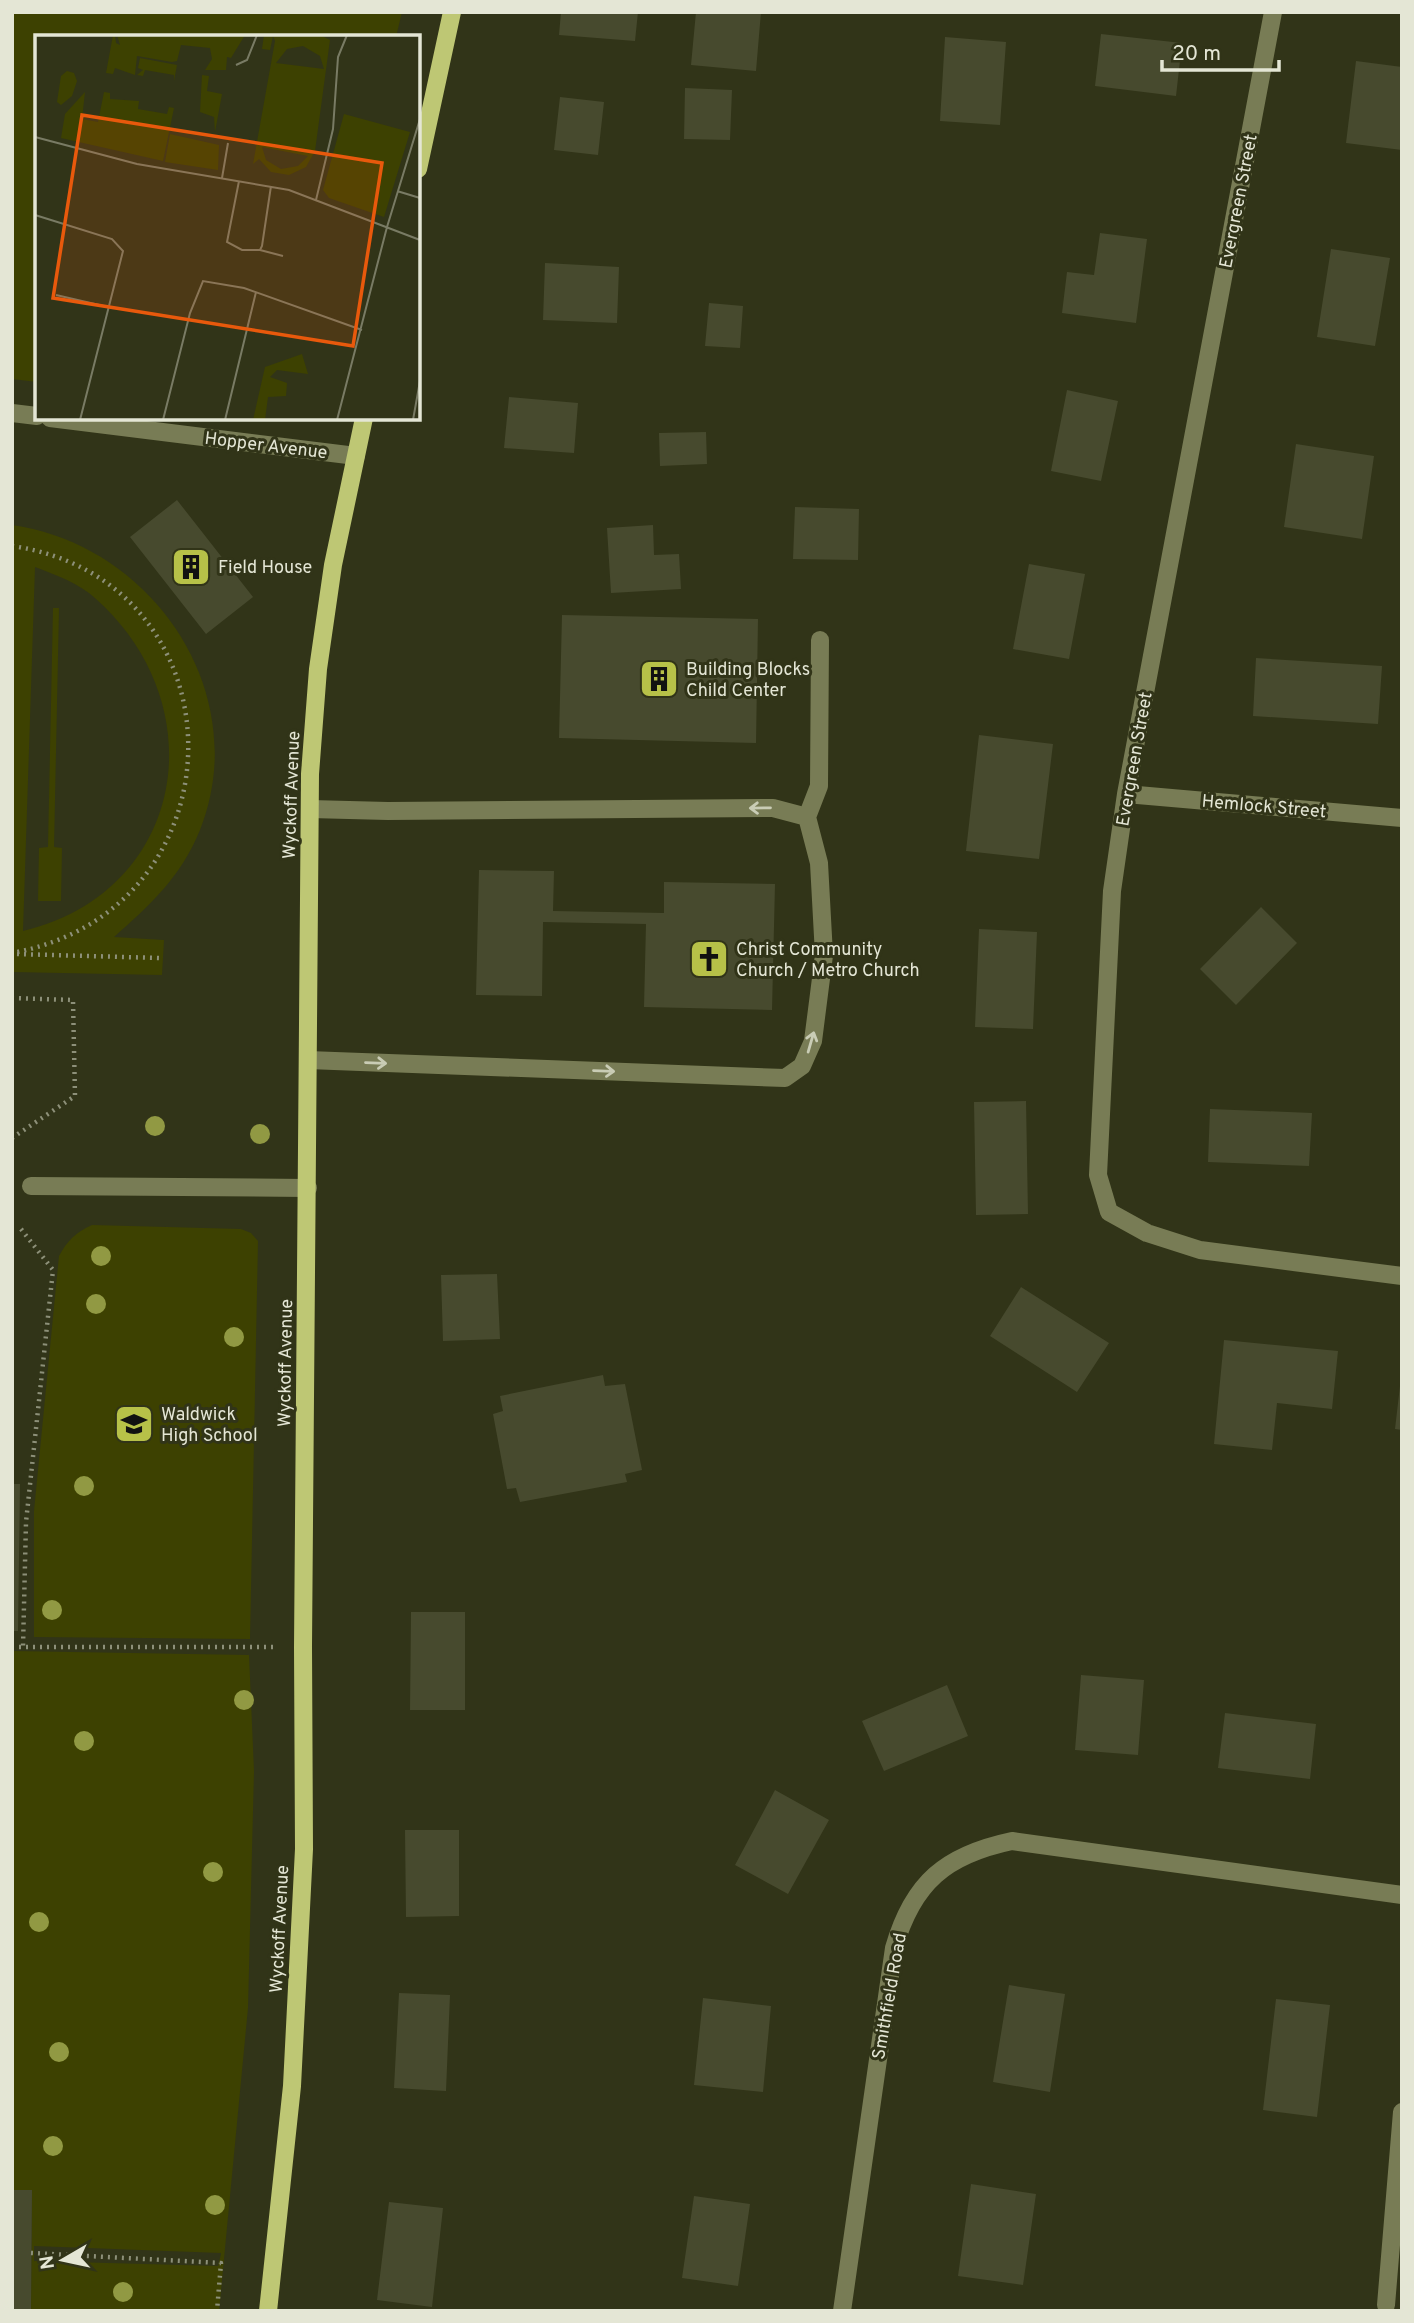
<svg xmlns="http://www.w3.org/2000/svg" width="1414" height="2323" viewBox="0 0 1414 2323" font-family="Overpass,sans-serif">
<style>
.green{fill:#3d4101;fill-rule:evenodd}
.building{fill:#474a2e}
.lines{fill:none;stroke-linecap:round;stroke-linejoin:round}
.path{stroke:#8d9079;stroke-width:4.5;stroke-dasharray:2 5;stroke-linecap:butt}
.minor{stroke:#787c55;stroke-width:18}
.major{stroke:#bec774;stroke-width:18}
.tree{fill:#919943}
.oneway{stroke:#c9ccb5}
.labels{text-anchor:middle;stroke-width:6;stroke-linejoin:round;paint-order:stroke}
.street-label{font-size:18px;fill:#e4e6d5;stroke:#313418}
.poi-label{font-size:18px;fill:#e4e6d5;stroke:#313418;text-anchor:start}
.inset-road{fill:none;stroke:#797b64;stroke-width:2}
.view{fill:#e8590c;fill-opacity:0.15;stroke:#e8590c;stroke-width:3.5}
.inset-edge{fill:none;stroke:#e4e6d5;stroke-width:3.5}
</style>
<rect width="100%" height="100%" fill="#313418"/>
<path class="green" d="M12 12H402L396 37H37V382L12 379Z
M12 525C153 545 254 693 200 830 181 877 150 905 114 937L164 940 162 975 12 972ZM35 567C56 575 79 583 96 599 216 706 186 892 23 931Z
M53 608H59L54 847 62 848 61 901H38L39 848 48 847Z
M92 1225 241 1229 251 1233 258 1241 250 1639 34 1637V1511L59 1256C67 1241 76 1232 92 1225Z
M12 1651 249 1655 254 1771 248 2008 219 2311H31L32 2190H12ZM34 2246 221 2253V2254L218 2266 34 2261Z"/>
<path class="building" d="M561 12H638L635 41 559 35Z
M696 12H761L756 71 691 65Z
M1101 34 1182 43 1176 96 1095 86Z
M945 37 1006 42 1000 125 940 121Z
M1356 61 1402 67V150L1346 143Z
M685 88 732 90 730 140 684 139Z
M560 97 604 102 598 155 554 150Z
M1100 233 1147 239 1136 323 1062 313 1067 272 1094 275Z
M1331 249 1390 258 1375 346 1317 337Z
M545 263 619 267 617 323 543 320Z
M709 303 743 306 740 348 705 346Z
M1067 390 1118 401 1101 481 1051 471Z
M509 397 578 403 574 453 504 448Z
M706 432 707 464 660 466 659 433Z
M1296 444 1374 456 1362 539 1284 527Z
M177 500 253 597 206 634 130 537Z
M795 507 859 509 858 560 793 559Z
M653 525 654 555 679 554 681 589 611 593 607 528Z
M1029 564 1085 574 1069 659 1013 649Z
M562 615 758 619 756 743 559 738Z
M1256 658 1382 666 1378 724 1253 716Z
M979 735 1053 744 1039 859 966 851Z
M479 870 554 871 553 911 664 913V882L775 884 772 1010 644 1007 646 924 543 922 542 996 476 995Z
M1261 907 1297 943 1236 1005 1200 969Z
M979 929 1037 932 1033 1029 975 1027Z
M1026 1101 1028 1214 976 1215 974 1102Z
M1210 1109 1312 1113 1309 1166 1208 1162Z
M497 1274 500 1339 443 1341 441 1275Z
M1021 1287 1109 1343 1077 1392 990 1336Z
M1224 1340 1338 1351 1332 1409 1277 1403 1272 1450 1214 1444Z
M603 1375 605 1386 625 1384 642 1470 625 1474 627 1482 520 1502 516 1488 507 1489 493 1414 503 1411 500 1396Z
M1400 1386H1402V1430L1395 1429Z
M12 1484H20L18 1631H12Z
M411 1612H465V1710H410Z
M1081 1675 1144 1680 1138 1755 1075 1750Z
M947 1685 968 1736 884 1771 862 1721Z
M1225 1713 1316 1724 1310 1779 1218 1768Z
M775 1790 829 1820 788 1894 735 1865Z
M405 1830H459V1916L406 1917Z
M1009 1985 1065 1994 1050 2092 993 2082Z
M399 1993 450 1995 446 2091 394 2088Z
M703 1998 771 2006 763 2092 694 2085Z
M1276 1999 1330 2005 1317 2117 1263 2110Z
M971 2184 1036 2194 1023 2285 958 2276Z
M12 2190H32L31 2311H12Z
M694 2196 750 2204 738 2286 682 2278Z
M389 2202 443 2208 432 2307 377 2300Z"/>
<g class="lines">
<path class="path" d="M12 546C246 580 248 910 12 953
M17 954 159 958
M12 998 73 1000 75 1096 12 1138
M21 1229 53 1270 26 1522 23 1647
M12 1647H274
M31 2253 221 2263 217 2311"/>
<path class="minor" d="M1273 12 1126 794 1112 891 1098 1175 1109 1212 1147 1233 1200 1250 1402 1276
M12 413 37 416
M50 418 356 456
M1126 794 1402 818
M807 817 819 786 820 640
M308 1060 785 1078 802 1066 813 1041 824 955 819 863 807 817 773 808 388 811 310 809
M31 1186 308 1188
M1386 2305 1402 2112
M842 2311 894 1948C913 1882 946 1855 1012 1841L1402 1895"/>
<path class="major" d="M418 169 452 12
M268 2311 292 2086 304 1849 303 1647 310 774 318 669 333 565 364 418"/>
</g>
<g class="tree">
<circle cx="155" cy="1126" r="10"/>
<circle cx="260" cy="1134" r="10"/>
<circle cx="101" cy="1256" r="10"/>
<circle cx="96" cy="1304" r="10"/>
<circle cx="234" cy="1337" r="10"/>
<circle cx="84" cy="1486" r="10"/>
<circle cx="52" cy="1610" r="10"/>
<circle cx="244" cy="1700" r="10"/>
<circle cx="84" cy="1741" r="10"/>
<circle cx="213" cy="1872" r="10"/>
<circle cx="39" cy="1922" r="10"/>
<circle cx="59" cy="2052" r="10"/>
<circle cx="53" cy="2146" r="10"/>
<circle cx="215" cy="2205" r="10"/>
<circle cx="123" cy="2292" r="10"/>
</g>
<defs><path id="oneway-shaft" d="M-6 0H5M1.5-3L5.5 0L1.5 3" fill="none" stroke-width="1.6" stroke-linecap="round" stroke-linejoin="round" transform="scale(1.75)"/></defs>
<g class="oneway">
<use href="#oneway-shaft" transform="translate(760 808) rotate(179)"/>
<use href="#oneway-shaft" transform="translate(811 1042) rotate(-74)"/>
<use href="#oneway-shaft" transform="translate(376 1063) rotate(2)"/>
<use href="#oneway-shaft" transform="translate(604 1071) rotate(2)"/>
</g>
<defs>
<g id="building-square" transform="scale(2.0125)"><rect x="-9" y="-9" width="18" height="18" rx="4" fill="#b7c148" stroke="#313418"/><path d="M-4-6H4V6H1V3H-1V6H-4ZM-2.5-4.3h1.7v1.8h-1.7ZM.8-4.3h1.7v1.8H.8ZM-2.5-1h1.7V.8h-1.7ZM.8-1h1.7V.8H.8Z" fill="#111"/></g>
<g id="church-square" transform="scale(2.0125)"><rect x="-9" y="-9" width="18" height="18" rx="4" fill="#b7c148" stroke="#313418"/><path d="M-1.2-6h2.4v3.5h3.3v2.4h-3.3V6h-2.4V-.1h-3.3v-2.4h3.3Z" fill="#111"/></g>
<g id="school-square" transform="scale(2.0125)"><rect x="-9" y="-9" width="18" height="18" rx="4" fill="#b7c148" stroke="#313418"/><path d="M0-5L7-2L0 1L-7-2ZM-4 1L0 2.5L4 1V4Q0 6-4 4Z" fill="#111"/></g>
</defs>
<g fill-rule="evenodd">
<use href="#building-square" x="191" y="567"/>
<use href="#building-square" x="659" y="679"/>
<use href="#church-square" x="709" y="959"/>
<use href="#school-square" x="134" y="1424"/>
</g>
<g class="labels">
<g class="street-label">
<text transform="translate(1238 201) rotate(-79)" y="6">Evergreen Street</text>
<text transform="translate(266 445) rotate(7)" y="6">Hopper Avenue</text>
<text transform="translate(1134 759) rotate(-80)" y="6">Evergreen Street</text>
<text transform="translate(291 795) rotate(-88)" y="6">Wyckoff Avenue</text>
<text transform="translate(1264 806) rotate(5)" y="6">Hemlock Street</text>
<text transform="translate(285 1363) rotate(-89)" y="6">Wyckoff Avenue</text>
<text transform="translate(279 1929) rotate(-87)" y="6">Wyckoff Avenue</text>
<text transform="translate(889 1996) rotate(-80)" y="6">Smithfield Road</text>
</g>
<g class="poi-label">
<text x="218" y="573">Field House</text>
<text x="686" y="675">Building Blocks<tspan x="686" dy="21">Child Center</tspan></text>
<text x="736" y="955">Christ Community<tspan x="736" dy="21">Church / Metro Church</tspan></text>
<text x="161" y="1420">Waldwick<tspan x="161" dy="21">High School</tspan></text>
</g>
</g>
<g transform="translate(35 35)">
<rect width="385" height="385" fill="#313418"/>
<path d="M78 0H80L81 8 85 10 82 0H210L196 23 192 22 191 35H170L177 24 175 13 146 10 142 26 137 27 102 21 100 40 80 33 78 39 71 38ZM229 0H285L295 5 280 116 271 132 254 140 236 137 224 124 218 129 240 6 238 1 235 15 227 14ZM268 11 285 21 289 34 241 28 252 14ZM227 112 273 121 263 131 246 134 231 125ZM105 23 142 30 139 46V40L110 35 108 41 102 40 108 35 103 33ZM32 36 39 38 42 46 37 61 26 70 22 67 26 41ZM167 40 174 41 172 56 187 59 180 97 179 82 165 77ZM50 57 47 84 63 87 69 57 75 58V64L104 66 103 74 132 79 134 72 139 73 128 126 26 103 30 79ZM309 79 375 97 349 182 294 163 288 155ZM135 99 184 110 183 135 130 127ZM267 319 273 339 242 335 235 342 252 348 251 361 233 362 230 385H218L230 332Z" fill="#3d4101" fill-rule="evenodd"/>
<path class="inset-road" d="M201 30 212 25 222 0M0 102 102 129 254 155 385 205M187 143 193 108M204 146 192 207 207 215H225L227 211 236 151M362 156 385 163M281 165 298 94 303 22 312 0M0 180 77 204 88 216 45 385M352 192 385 84M225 215 248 221M21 260 73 272M128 385 155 278 168 246 209 253 327 295M190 385 221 257M302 385 352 192M378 385 385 346"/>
<path class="view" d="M47 80 347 128 318 311 18 263Z"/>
<rect width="385" height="385" class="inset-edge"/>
</g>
<rect width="1414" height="2323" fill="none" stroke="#e4e6d5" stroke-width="28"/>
<g transform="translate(63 2260) rotate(261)" stroke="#313418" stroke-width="5" paint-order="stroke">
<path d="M0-5L12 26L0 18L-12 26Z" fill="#e4e6d5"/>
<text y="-10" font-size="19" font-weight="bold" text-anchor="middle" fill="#e4e6d5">N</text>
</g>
<path d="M1162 60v10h117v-10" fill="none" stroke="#e4e6d5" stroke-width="3.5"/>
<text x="1172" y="60" font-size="21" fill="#e4e6d5" stroke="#313418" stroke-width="5" paint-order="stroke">20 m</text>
</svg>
